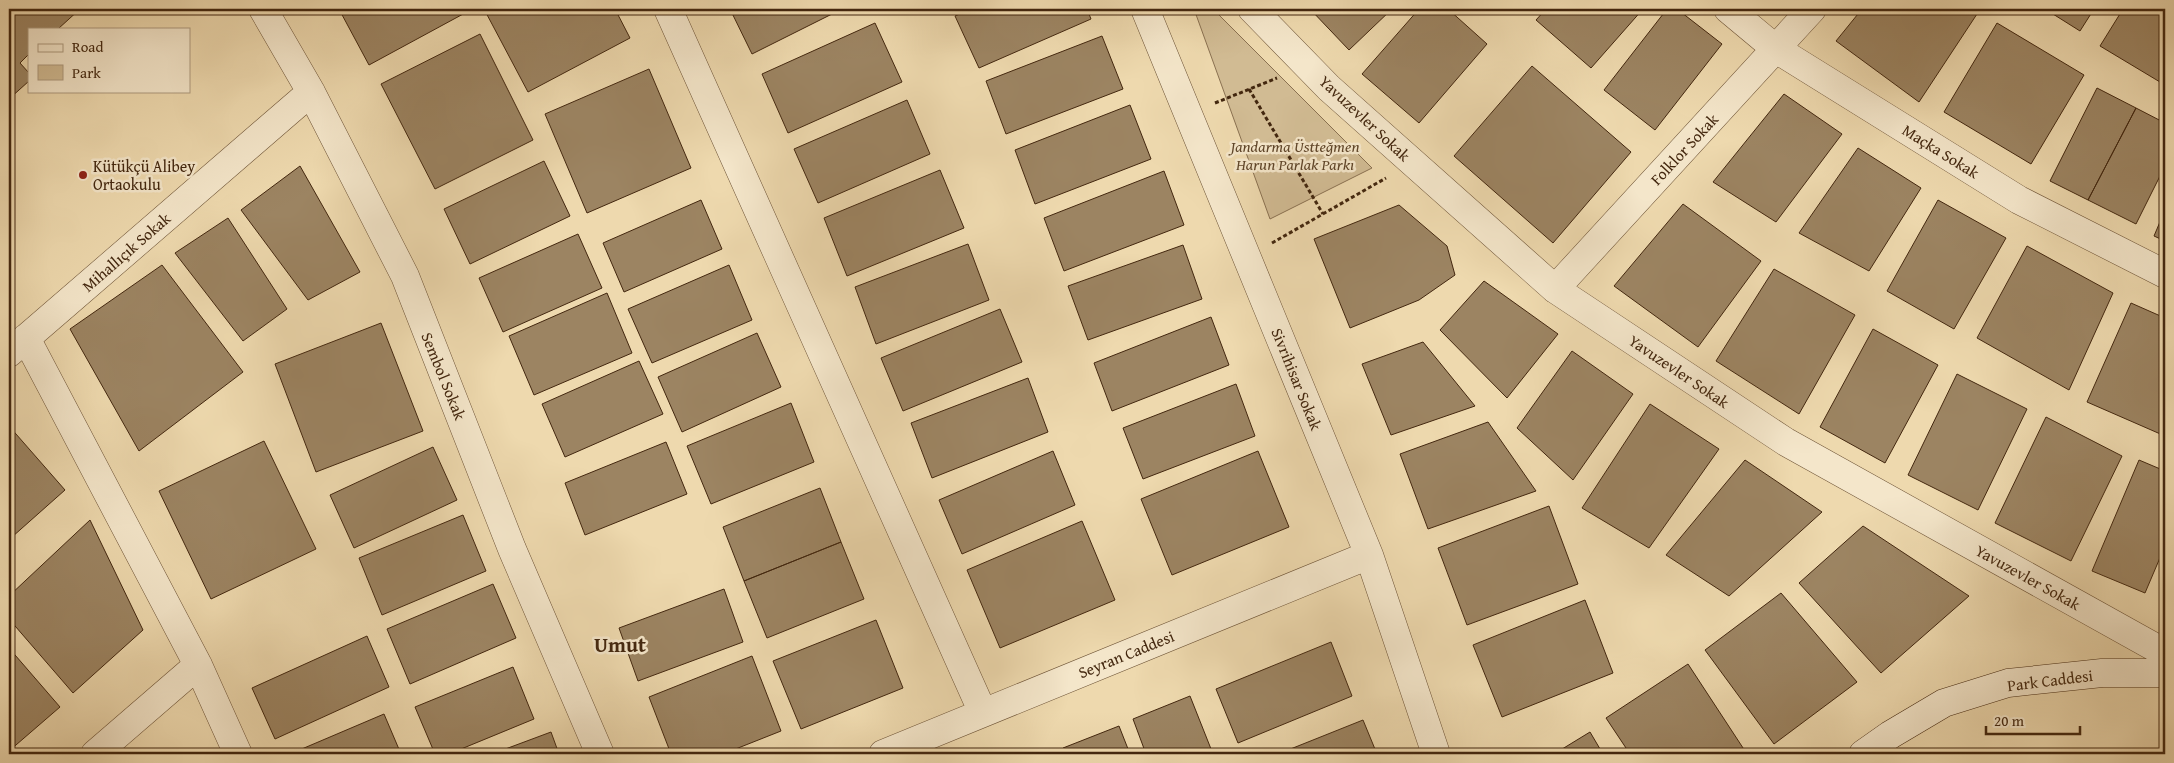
<svg xmlns="http://www.w3.org/2000/svg" width="2174" height="763" viewBox="0 0 2174 763" font-family="'Gentium Book Plus',serif">
<style>
.green{fill:#d1bb93;stroke:#8a7151}
.building{fill:#9c8462;stroke:#43270f}
.lines{fill:none;stroke-linecap:round;stroke-linejoin:round}
.street-casing{stroke:#6e5437;stroke-width:29}
.secondary-casing{stroke:#43270f;stroke-width:29}
.path{stroke:#43270f;stroke-width:3;stroke-dasharray:4 2.5;stroke-linecap:butt}
.street{stroke:#f4e6ca;stroke-width:28}
.secondary{stroke:#f4e6ca;stroke-width:28}
.poi-dot{fill:#8f2418;stroke:#f4e6ca;stroke-width:2}
.labels{text-anchor:middle;stroke-width:5;stroke-linejoin:round;paint-order:stroke}
.street-label{font-size:16px;fill:#43270f;stroke:#f4e6ca}
.park-label{font-size:16px;font-style:italic;fill:#5f4529;stroke:#f4e6ca}
.poi-label{font-size:16px;fill:#43270f;stroke:#f4e6ca;text-anchor:start}
.district-label{font-size:21px;font-weight:bold;fill:#43270f;stroke:#f4e6ca}
</style>
<rect width="100%" height="100%" fill="#eed9ae"/>
<filter id="stains"><feTurbulence type="fractalNoise" baseFrequency=".004" numOctaves="4"/><feColorMatrix values="0 0 0 0 .2 0 0 0 0 .09 0 0 0 0 .02 0 0 0 .5 -.17"/></filter>
<radialGradient id="worn" r=".72"><stop offset=".6" stop-color="#630" stop-opacity="0"/><stop offset="1" stop-color="#630" stop-opacity=".3"/></radialGradient>
<path class="green" d="M1194 9H1213L1372 168 1270 219Z"/>
<path class="building" d="M9 9H80L58 29H29V54L20 63 29 73V81L9 99Z
M344 9H462L465 13 369 65 340 11Z
M484 9H615L630 38 528 92Z
M730 9H842L752 54Z
M971 9H1087L1091 19 979 68 955 16Z
M1310 9H1392L1349 50Z
M1419 9H1448L1487 44 1419 123 1362 74Z
M1546 9H1643L1591 68 1536 20Z
M1667 9H1677L1722 44 1655 130 1604 90Z
M1862 9H1969L1977 14 1919 102 1836 41Z
M2045 9H2094L2080 31Z
M2123 9H2165V85L2100 46Z
M875 23 902 82 788 133 762 74Z
M1997 23 2084 75 2031 164 1944 112Z
M480 34 533 140 435 189 381 84Z
M1102 36 1123 89 1006 134 986 81Z
M1532 66 1631 152 1553 243 1454 156Z
M649 69 691 168 587 213 545 114Z
M2097 88 2136 108 2088 200 2050 181Z
M1784 94 1842 134 1776 222 1713 182Z
M907 100 930 154 818 203 794 149Z
M1130 105 1151 159 1035 204 1015 150Z
M2136 108 2165 123V166L2136 224 2088 200Z
M1858 148 1921 188 1869 271 1799 233Z
M544 161 570 216 470 264 444 209Z
M300 166 360 272 308 300 241 210Z
M940 170 964 228 847 276 824 218Z
M1164 171 1184 225 1064 271 1044 218Z
M701 200 722 249 624 292 603 243Z
M1938 200 2006 238 1954 329 1887 291Z
M1683 204 1761 261 1698 347 1614 286Z
M1399 205 1447 246 1455 275 1419 300 1350 328 1314 239Z
M2165 210V241L2154 236Z
M228 218 287 309 243 341 175 253Z
M578 234 602 288 503 332 479 278Z
M968 244 989 300 876 344 855 287Z
M1183 245 1202 299 1088 340 1068 286Z
M2027 246 2113 293 2069 390 1977 338Z
M162 265 243 372 139 451 70 329Z
M729 265 752 320 652 363 628 309Z
M1774 269 1855 315 1799 414 1716 361Z
M1484 281 1558 334 1507 398 1440 330Z
M607 293 632 353 534 395 509 336Z
M2131 303 2165 318V436L2087 402Z
M1000 309 1022 362 903 411 881 358Z
M1211 317 1229 365 1112 411 1094 363Z
M381 323 423 431 316 472 275 364Z
M1873 329 1938 365 1885 463 1820 427Z
M757 333 781 387 682 432 658 377Z
M1423 342 1475 406 1391 435 1362 364Z
M1572 351 1633 394 1573 480 1517 428Z
M639 361 663 414 565 457 542 404Z
M1957 374 2027 409 1978 510 1908 475Z
M1028 378 1048 432 932 478 911 423Z
M1236 384 1255 436 1143 479 1123 428Z
M791 403 814 462 711 504 687 446Z
M1650 404 1719 449 1649 548 1582 508Z
M2046 417 2122 456 2071 561 1995 523Z
M1488 422 1536 491 1428 529 1400 454Z
M9 426 65 490 12 537 9 533Z
M264 441 316 549 211 599 159 491Z
M666 442 687 494 585 535 565 483Z
M433 447 457 500 354 548 330 495Z
M1053 451 1075 505 962 554 939 500Z
M1258 451 1289 527 1172 575 1141 499Z
M1745 460 1822 512 1729 596 1666 555Z
M2139 460 2165 471V546L2145 593 2092 571Z
M820 488 841 542 744 581 723 527Z
M1549 506 1578 584 1467 625 1438 548Z
M463 515 486 571 382 615 359 558Z
M90 520 143 630 73 693 9 619V596Z
M1082 521 1115 600 1000 648 967 570Z
M1863 526 1969 596 1881 673 1799 583Z
M841 542 864 599 767 638 744 581Z
M493 584 516 638 410 684 387 629Z
M724 589 743 642 638 681 619 628Z
M1781 593 1857 682 1774 744 1705 650Z
M1585 600 1613 673 1502 717 1473 645Z
M876 620 903 688 801 729 773 661Z
M367 636 389 687 275 739 252 688Z
M1331 642 1352 696 1238 743 1216 689Z
M9 648 60 707 9 751Z
M752 656 781 731 723 754H671L649 697Z
M1688 664 1747 754H1630L1606 718Z
M513 667 534 719 449 754H435L415 707Z
M1190 696 1213 754H1146L1133 719Z
M384 714 401 754H290Z
M1363 720 1377 754H1278Z
M1119 726 1130 754H1065L1063 748Z
M551 732 559 754H492Z
M1590 732 1603 754H1554Z
M2165 748V754H2110Z"/>
<g class="lines">
<g class="street-casing">
<path id="street" d="M263 9 311 92 405 276 512 549 600 754
M668 9 983 713
M1145 9 1369 555 1436 754
M1252 9 1329 88 1555 289 1786 442 2165 653
M1728 9 1776 49 2019 200 2165 274
M1555 289 1812 9
M26 338 198 665 238 754
M9 353 311 92
M95 754 198 665
M883 754 1369 555"/>
</g>
<g class="secondary-casing">
<path id="secondary" d="M1863 754 1890 735 1944 703 2008 683 2102 673H2165"/>
</g>
<path class="path" d="M1249 89 1323 214
M1215 103 1277 78
M1272 243 1386 178"/>
<use href="#street" class="street"/>
<use href="#secondary" class="secondary"/>
</g>
<circle class="poi-dot" cx="83" cy="175" r="5"/>
<g class="labels">
<g class="street-label">
<text transform="translate(1365 118) rotate(43)" y="6">Yavuzevler Sokak</text>
<text transform="translate(1684 149) rotate(-47)" y="6">Folklor Sokak</text>
<text transform="translate(1941 151) rotate(32)" y="6">Maçka Sokak</text>
<text transform="translate(126 252) rotate(-41)" y="6">Mihallıçık Sokak</text>
<text transform="translate(1679 371) rotate(34)" y="6">Yavuzevler Sokak</text>
<text transform="translate(444 376) rotate(68)" y="6">Sembol Sokak</text>
<text transform="translate(1297 379) rotate(68)" y="6">Sivrihisar Sokak</text>
<text transform="translate(2028 577) rotate(29)" y="6">Yavuzevler Sokak</text>
<text transform="translate(1126 654) rotate(-22)" y="6">Seyran Caddesi</text>
<text transform="translate(2050 680) rotate(-7)" y="6">Park Caddesi</text>
</g>
<g class="park-label">
<text x="1295" y="152">Jandarma Üstteğmen<tspan x="1295" dy="18">Harun Parlak Parkı</tspan></text>
</g>
<g class="poi-label">
<text x="93" y="172">Kütükçü Alibey<tspan x="93" dy="18">Ortaokulu</tspan></text>
</g>
<g class="district-label">
<text x="620" y="652">Umut</text>
</g>
</g>
<rect width="2174" height="763" fill="none" stroke="#eed9ae" stroke-width="30"/>
<rect x="10" y="10" width="2154" height="743" fill="none" stroke="#43270f" stroke-width="2.5"/>
<rect x="15" y="15" width="2144" height="733" fill="none" stroke="#43270f"/>
<rect x="28" y="28" width="162" height="65" fill="#f4e6ca" stroke="#ad9a7f"/>
<rect x="38" y="44" width="25" height="8" fill="#f4e6ca" stroke="#ad9a7f"/>
<text x="72" y="52" font-size="15" fill="#43270f">Road</text>
<rect x="38" y="65" width="25" height="15" fill="#d1bb93" stroke="#ad9a7f"/>
<text x="72" y="78" font-size="15" fill="#43270f">Park</text>
<path d="M1986 726v8h94v-8" fill="none" stroke="#43270f" stroke-width="2.5"/>
<text x="1994" y="726" font-size="15" fill="#43270f" stroke="#f4e6ca" stroke-width="4" paint-order="stroke">20 m</text>
<rect width="100%" height="100%" filter="url(#stains)"/>
<rect width="100%" height="100%" fill="url(#worn)"/>
</svg>
